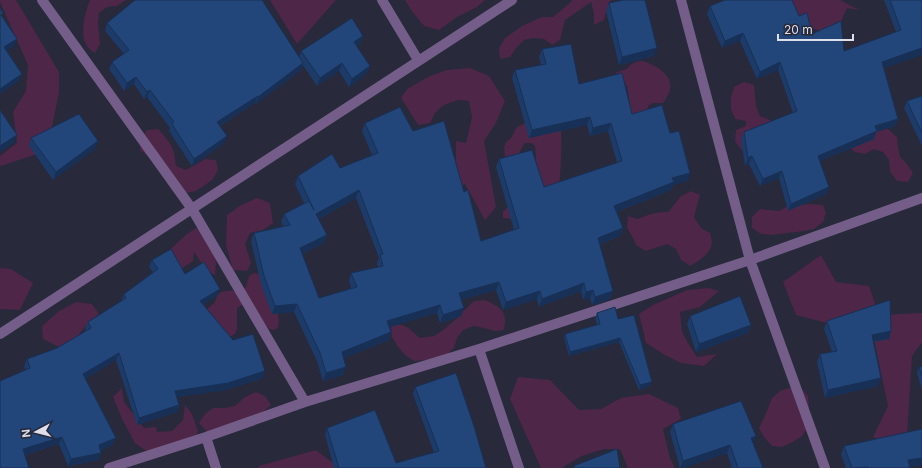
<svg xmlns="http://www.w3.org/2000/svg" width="922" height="468" viewBox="0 0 922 468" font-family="Inter,sans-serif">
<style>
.green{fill:#4d2648}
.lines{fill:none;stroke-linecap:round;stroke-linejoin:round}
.street{stroke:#745e89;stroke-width:10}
.wall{fill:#1d3b69;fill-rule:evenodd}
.shaded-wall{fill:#183055}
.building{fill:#22457a;stroke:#183055;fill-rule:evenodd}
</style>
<rect width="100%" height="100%" fill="#28293a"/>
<path class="green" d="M0 0H16L59 72V93L47 151 0 166V156L17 143 13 112 26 91 28 65 0 2Z
M90 0H126L117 6 107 7 99 13 98 23 100 44 95 53C92 51 89 49 87 46 79 35 85 12 90 0Z
M270 0H336L297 44Z
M405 0H485L477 7 457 17 439 30 424 26 411 10Z
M572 0H612L609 2 604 20 594 25V14L591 2 565 20 560 40 552 45 544 39 533 38 524 40 516 48 510 57 500 59 499 48 505 38 522 26 542 17H553L570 3Z
M761 0H840L859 10 847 8 836 33 769 21Z
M641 61C648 62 653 65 658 68 673 78 674 89 663 103H653L648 106 647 117 635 125 630 105 627 86 622 80 612 78 617 72 627 69 630 65 636 62Z
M470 68 489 76 505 101 496 123 484 141 496 207 485 220 465 184 433 200 456 171V141L466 143 472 117 469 101 458 100 444 105 435 113 430 123 418 125 401 98 407 89 426 78 446 70Z
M744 82 754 85 756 106 760 116 770 120 773 130 750 155 741 149 735 141 736 130 746 126V121L735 119 731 109V97L734 87Z
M527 122 561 130C562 149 561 168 559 186L517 242 514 219 503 218V212L514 200 530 177 536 157 535 146 531 143H525L522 147 518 157 505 158 504 147 506 142 511 138 517 127Z
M878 126 888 129 897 137 898 147 900 157 907 164 913 173 908 182 897 181 890 172 889 160 883 152 874 149 865 154 854 152 847 142Z
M158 129C170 142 175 148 176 166L186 170 205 159 216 160 218 170 213 179 205 185 196 191 187 193 176 191 157 163 140 150 141 138 147 130Z
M691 191 700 195 694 217 701 228 710 233C711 236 712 240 712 243 711 253 698 262 690 266L681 260 676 249 667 244 646 251 637 246 627 227 628 216 638 219C649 214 656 212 668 212L681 196Z
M257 198 270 203 273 223 263 230 250 233 245 244 251 263 247 271 233 270 226 245 227 215 241 205Z
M810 204 823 205 826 213 823 222 814 229 804 231 772 235 761 234 752 228V217L760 209 779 211 788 206Z
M196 228 206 232 214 251 216 263 215 275 206 270 194 252 193 261 177 272 164 255 187 234Z
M821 255 836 282 869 286 879 315 922 313V342L912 356 906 451 873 437 888 406 873 335 796 315 783 282Z
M0 268 11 269 33 283 20 310 0 309Z
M254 273 259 274C268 291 282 308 278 328L274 330 269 329 246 304 242 305 237 308V329L235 334 230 337 207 315V309L215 302 217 296 221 292 226 291 242 290 246 287 249 276Z
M709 288 719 291 700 307 680 312 682 332 688 343 697 357 717 354 704 366 681 363 663 354 646 343 639 314 653 305 687 290Z
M485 300C501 308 508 310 504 330L494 331 484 328 474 326 463 330 457 338 454 348 446 355 426 360 414 361 405 355 398 347 392 337 391 326C404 321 410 330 420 338L434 336 443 330 460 316H456L466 309 474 301Z
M76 302 92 304 99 314 82 330 76 338 59 347 43 339 42 326 59 311Z
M518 377 550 380 579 410 601 409 621 398 649 394 678 408 681 419 663 429 670 458 675 468H628L620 449H604L582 456 563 467V468H541L510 399Z
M122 388 124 402 144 428 156 427 157 432 172 431 183 420 185 405 192 414 198 431 193 445 152 455 135 443 122 419 113 397Z
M789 388H801L808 396 810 418 808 427 802 436 793 442 782 447 772 446 764 437 759 428 764 418 772 398 780 391Z
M256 392 265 396 271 405 264 411 259 420 207 432 199 423 205 414 213 408H225L235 406 245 397Z
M316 450 339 468H258L259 466Z"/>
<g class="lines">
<path class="street" d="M42 0 192 209 305 402
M382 0 418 60
M681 0 750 260 825 468
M0 334 512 0
M479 349 519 468
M206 437 216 468
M109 468 206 437 305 402 479 349 750 260 922 198"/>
</g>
<path class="wall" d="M884 0H922L884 68 898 119 895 126 876 132 874 139 820 161 826 194 788 211 779 178 760 186 749 164 745 166 741 139 744 132 793 113 778 70 757 79 740 41 722 48 707 14 710 6 799 16 812 34 844 51 896 32Z
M265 1 263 2 299 57 301 51 363 36 360 44 356 46 370 66 367 73 349 87 339 71 317 86 303 65 301 70 256 104 255 103 220 126 224 143 192 166 169 131 170 128 147 97 144 99 134 84 124 91 109 69 112 62 124 54 105 31 107 23Z
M609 3 654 56 619 65 606 11Z
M542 49 579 84 632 114 670 133 690 173 687 181 673 185 671 190 617 212 623 228 620 236 599 245 613 291 610 299 592 305 590 298 583 300 581 291 539 307 537 299 503 310 496 290 461 300V316L440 323 437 313 389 327 391 332 389 340 344 358 343 375 323 381 317 361 294 312 272 314 261 284 251 241 254 233 283 226 281 222 284 214 304 203 295 184 298 176 340 168 372 155 362 131 365 123 413 131 464 192 481 241 514 230 496 167 499 159 544 187 617 163 608 131 590 136 587 125 529 138 512 78 515 70 541 65 539 57ZM356 198 379 258 377 263 378 267 351 273 349 281 351 288 319 298 302 254 324 243 327 235 319 219Z
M922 96V146L904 108 907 101Z
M31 138 95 149 53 180 29 146Z
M152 260 220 289 217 296 203 304 263 378 226 390 177 397 179 405 177 412 137 425 116 360 85 379 113 445 100 451 101 453 99 460 68 466 59 444 25 455 0 468 25 370 24 366 27 359 57 348 86 331 85 329 88 322 121 301 124 294 153 272 149 267Z
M597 313 618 319 650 386 639 390 619 342 569 356 564 338 565 334 597 325 595 318Z
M690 316 751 325 748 333 696 352 687 324Z
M827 321 891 331 889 339 873 342 878 386 825 398 817 362 820 354 832 352 824 329Z
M922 366V390L917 373 919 367Z
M415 387 486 468H334L325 435 327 428 396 463 434 453 413 394Z
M673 424 753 443 763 468H732L727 453 683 468H680L670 432Z
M844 446 910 467V468H846L841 454Z"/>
<path class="shaded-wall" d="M743 33 740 41 722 48 725 41Z
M363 36 360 44 351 50 354 42Z
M17 39 14 46 2 54 4 47Z
M657 48 654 56 619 65 622 57Z
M922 48V55L879 70 882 62Z
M780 62 778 70 757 79 760 72Z
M303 63 301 70 256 104 258 97Z
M342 63 339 71 317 86 320 78Z
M370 66 367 73 349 87 352 79Z
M22 74 19 81 0 94V89Z
M136 77 134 84 124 91 127 83Z
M150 90 147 97 144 99 147 92Z
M258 96 255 103 214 129 217 122Z
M590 117 587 125 529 138 532 130Z
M898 119 895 126 876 132 874 139 815 163 818 156 875 126Z
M611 123 608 131 590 136 593 128Z
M17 135 14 143 0 152V146Z
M227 136 224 143 192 166 194 159Z
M98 141 95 149 53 180 56 172Z
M752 156 749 164 745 166 748 158Z
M782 171 779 178 760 186 763 179Z
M690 173 687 181 673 185 671 190 611 214 614 206 672 178Z
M829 187 826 194 788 211 791 204Z
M359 190 356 198 313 222 316 214Z
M623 228 620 236 595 246 598 238Z
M327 235 324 243 297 256 300 248Z
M499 282 496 290 456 301 459 293Z
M584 283 581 291 539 307 542 299Z
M220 289 217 296 197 308 200 301Z
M593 290 590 298 583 300 586 292Z
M540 291 537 299 503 310 506 302Z
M613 291 610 299 592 305 595 297Z
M297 304 294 312 272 314 275 306Z
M440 305 437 313 384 329 387 321Z
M464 308 461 316 440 323 443 315Z
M751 325 748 333 696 352 699 344Z
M891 331 889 339 869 342 872 335Z
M391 332 389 340 339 360 342 352Z
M620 338 619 342 569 356 570 352Z
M119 353 116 360 81 382 83 374Z
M346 367 343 375 323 381 326 373Z
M265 371 263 378 226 390 172 398 175 391Z
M881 378 878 386 825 398 828 390Z
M652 382 650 386 639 390 640 385Z
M179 405 177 412 137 425 139 418Z
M756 436 753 444 751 438Z
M62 437 59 444 20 456 23 449Z
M116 438 113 445 96 453 99 445Z
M730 445 727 453 683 468H680L683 461Z
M101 453 99 460 68 466 71 459Z
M922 458V465L906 468 908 460Z"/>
<path class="building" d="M135 0H262L303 63 258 97V96L217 122 227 136 194 159 172 124 174 122 150 90 147 92 136 77 127 83 112 62 129 50 107 23Z
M623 0H645L657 48 622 57 609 3Z
M725 0H792L799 16 807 13 812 34 841 21 844 51 901 30 890 0H922V48L882 62 898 119 875 126 877 131 818 156 829 187 791 204 782 171 763 179 752 156 748 158 744 132 797 111 780 62 760 72 743 33 725 41 710 6Z
M0 8 3 13 1 15 17 39 4 47 22 74 0 89Z
M352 18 363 36 354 42 370 66 352 79 342 63 320 78 301 51Z
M571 44 579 84 622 73 632 114 662 105 670 133 679 131 690 173 672 178 674 182 614 206 623 228 598 238 613 291 595 297 593 290 586 292 584 283 542 299 540 291 506 302 499 282 459 293 464 308 443 315 440 305 387 321 391 332 342 352 346 367 326 373 320 353 297 304 275 306 264 276 254 233 290 225 284 214 309 201 314 210 298 176 332 154 340 168 378 153 365 123 400 107 413 131 444 121 464 192 468 190 481 241 519 228 499 159 532 150 544 187 622 161 611 123 593 128 590 117 532 130 515 70 546 64 542 49ZM359 190 383 254 380 255 383 266 351 273 357 287 319 298 300 248 327 235 316 214Z
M922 96V133L907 101Z
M0 110 17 135 0 146Z
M79 114 98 141 56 172 31 138Z
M171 249 185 274 204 262 220 289 200 301 233 340 253 334 265 371 228 383 175 391 179 405 139 418 119 353 83 374 116 438 99 445 101 453 71 459 62 437 23 449 29 468H0V381L30 368 27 359 57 348 91 328 88 322 126 298 124 294 158 269 152 260Z
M740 296 751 325 699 344 690 316Z
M890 300 891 331 872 335 881 378 828 390 820 354 837 351 827 321Z
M615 307 618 319 634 315 652 382 640 385 620 338 570 352 565 334 600 324 597 313Z
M922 366V376L919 367Z
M456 373 474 426 486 468H339L327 428 375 410 396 463 439 451 415 387Z
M741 401 756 436 751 438 763 468H738L730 445 683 461 673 424Z
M922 429V458L908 460 910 468H869L868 467 852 468 844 446Z
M617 449 620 468H574V466Z"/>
<g transform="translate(36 432) rotate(263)" stroke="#28293a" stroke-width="3" paint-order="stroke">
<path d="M0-3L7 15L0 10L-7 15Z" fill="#dedfea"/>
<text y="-6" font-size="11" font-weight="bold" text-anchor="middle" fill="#dedfea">N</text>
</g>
<path d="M778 34v6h75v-6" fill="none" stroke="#dedfea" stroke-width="2"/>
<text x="784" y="34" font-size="12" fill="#dedfea" stroke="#28293a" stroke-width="3" paint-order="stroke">20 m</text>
</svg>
